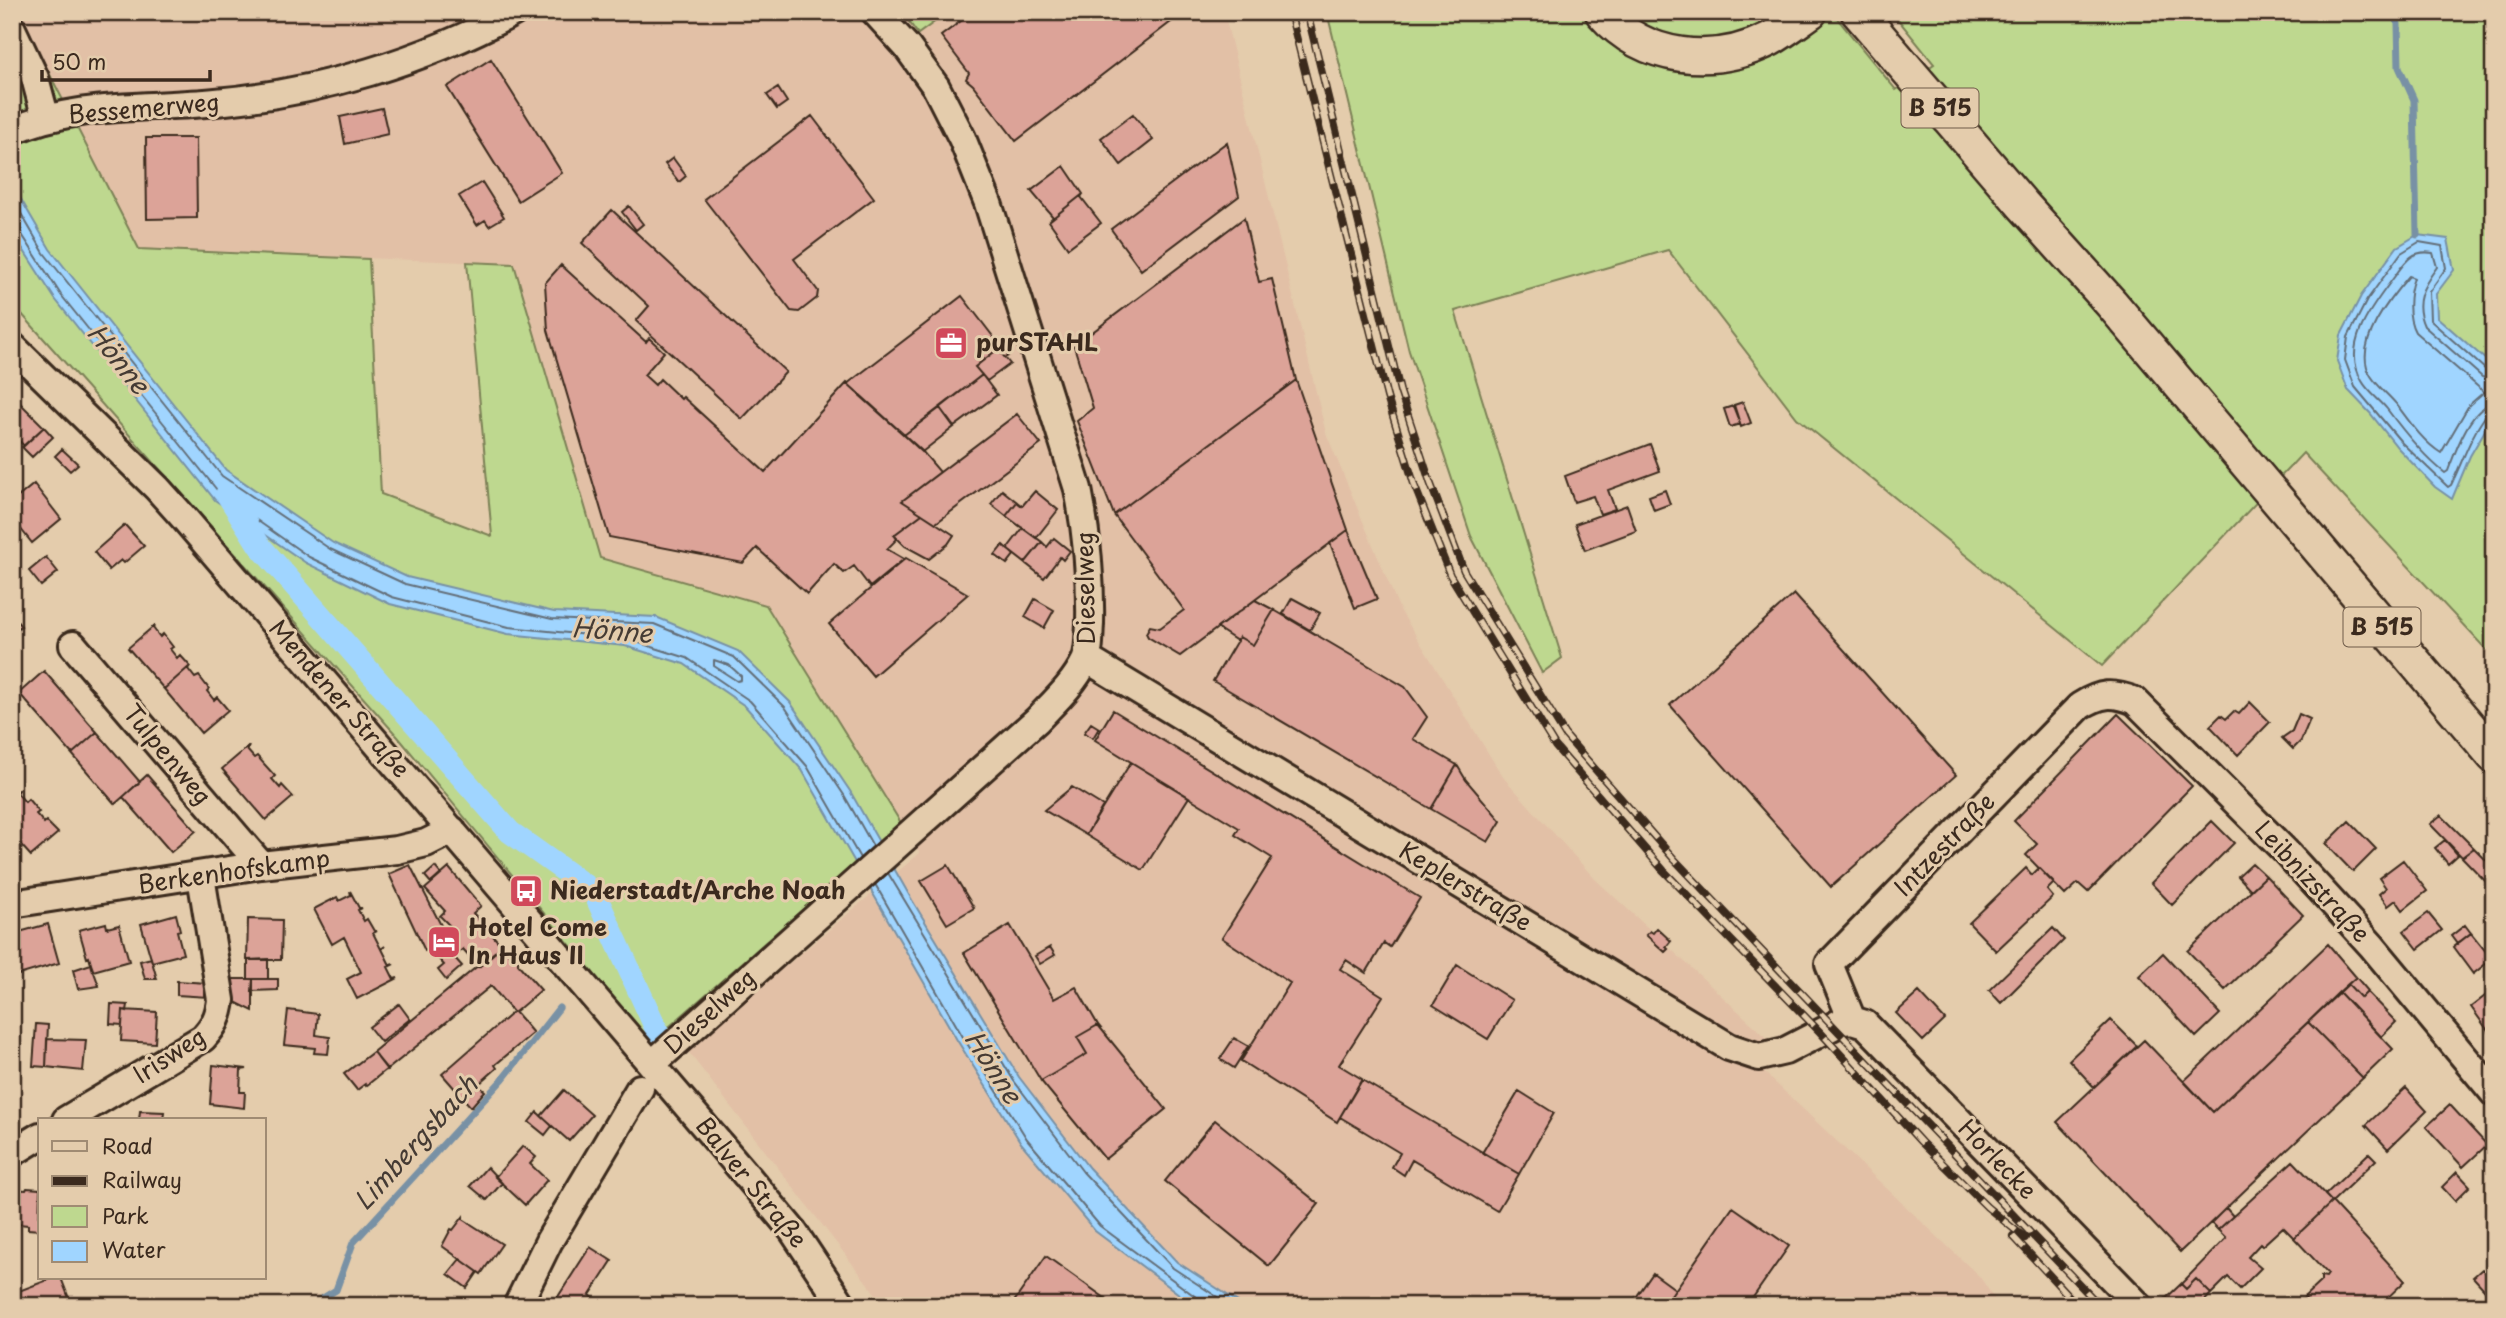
<svg xmlns="http://www.w3.org/2000/svg" width="2506" height="1318" viewBox="0 0 2506 1318" font-family="'Playpen Sans',sans-serif">
<style>
.built{fill:#e2c0a6}
.green{fill:#bed88f;stroke:#7c8156;stroke-width:2}
.water{fill:#a0d5ff;stroke:#7891a5;stroke-width:2}
.lines{fill:none;stroke-linecap:round;stroke-linejoin:round}
.shore{stroke:#636e78;stroke-width:2}
.stream{stroke:#7891a5;stroke-width:7}
.canal{stroke:#a0d5ff;stroke-width:23}
.building{fill:#dca398;stroke:#3b2a1e;stroke-width:2}
.minor-casing{stroke:#3b2a1e;stroke-width:32}
.major-casing{stroke:#3b2a1e;stroke-width:38}
.minor{stroke:#e4ccac;stroke-width:26}
.major{stroke:#e4ccac;stroke-width:33}
.rail-casing{stroke:#3b2a1e;stroke-width:8}
.rail{stroke:#e4ccac;stroke-width:5;stroke-dasharray:16;stroke-linecap:butt}
.labels{text-anchor:middle;stroke-width:6;stroke-linejoin:round;paint-order:stroke}
.shield{fill:#e4ccac;stroke:#6e5b49;stroke-width:2}
.shield-label{font-size:23px;font-weight:bold;fill:#3b2a1e}
.street-label{font-size:24px;fill:#3b2a1e;stroke:#e4ccac}
.poi-label{font-size:24px;font-weight:bold;fill:#3b2a1e;stroke:#e4ccac;text-anchor:start}
.water-label{font-size:26px;font-style:italic;fill:#453b34;stroke:#e4ccac}
</style>
<rect width="100%" height="100%" fill="#e4ccac"/>
<filter id="ink" filterUnits="userSpaceOnUse"><feTurbulence type="fractalNoise" baseFrequency=".0143" numOctaves="2"/><feDisplacementMap in="SourceGraphic" scale="14" xChannelSelector="R" yChannelSelector="G"/><feConvolveMatrix kernelMatrix="1 2 1 2 8 2 1 2 1" color-interpolation-filters="sRGB"/></filter>
<g filter="url(#ink)">
<path class="built" d="M18 12H1224L1326 433 1400 610 1503 777 1595 879 1777 1047 1764 1072 1980 1277 1999 1306H885L687 1050 920 853 766 605 600 558 514 264 139 249Z"/>
<path class="green" d="M12 12H18L139 249 369 259 381 494 492 536 467 262 514 264 600 558 766 605 901 823 670 1026 643 1033 398 737 12 303Z
M902 12H948L918 34Z
M1327 12H1832L1896 90 1934 64 1892 12H2494V658L2303 453 2102 666 1797 418 1668 250 1455 311 1562 658 1542 673 1471 536 1409 351Z"/>
<path class="water" d="M12 184 50 249 226 470 333 543 407 577 554 612 656 617 738 651 790 702 850 791 912 900 1019 1077 1089 1168 1177 1262 1244 1306H1195L1095 1231 1021 1143 957 1040 802 770 745 706 684 664 625 646 508 634 390 604 306 563 215 500 55 299 12 232Z
M2417 235 2448 239 2454 270 2436 294 2437 317 2494 367V415L2470 456 2452 499 2435 487 2397 447 2370 413 2348 390 2337 361 2341 335 2361 296 2397 247Z"/>
<g class="lines">
<path class="shore" d="M12 198 44 253 222 476 330 549 405 584 552 619 654 624 734 657 785 707 844 795 873 846
M12 230 21 233 61 295 221 495 309 557 392 597 509 627 627 639 687 658 750 701 807 766 860 858
M2409 276 2414 278C2408 294 2407 317 2415 332L2484 392 2469 405 2441 453C2423 442 2409 421 2397 405 2389 395 2378 387 2371 376 2352 346 2389 299 2409 276Z
M2494 372 2486 370 2430 320 2429 292 2446 268 2442 246 2419 242 2401 253 2367 300 2348 337 2345 360 2355 387 2402 443 2448 487 2451 485C2463 461 2470 436 2487 414L2494 413
M2494 380 2482 377 2424 326C2413 302 2423 286 2437 267L2433 253C2410 249 2404 264 2392 280 2371 308 2341 346 2362 381 2368 392 2380 400 2387 409 2404 432 2423 456 2445 473L2448 471C2455 452 2471 405 2494 404
M714 660 729 665 741 676V680L737 681 714 666Z
M888 873 1014 1081 1083 1172 1173 1268 1231 1306
M875 884 963 1037 1027 1139 1100 1226 1196 1297 1199 1306"/>
<path class="stream" d="M2394 12 2398 24 2399 67 2414 100 2417 235
M310 1306 336 1290 353 1243 502 1080 559 1008"/>
<path class="canal" d="M227 494 259 545 510 832 594 892 659 1035"/>
</g>
<path class="building" d="M973 12H1184L1016 141 973 85 966 79 969 73 941 36Z
M491 59 562 173 518 201 447 87Z
M778 88 787 102 777 109 767 95Z
M382 108 388 134 345 144 340 117Z
M1133 114 1153 140 1121 165 1101 138Z
M812 116 874 198 794 259 818 291 817 298 799 312 791 311 704 199Z
M146 138H196L197 218 147 219Z
M1227 142 1239 196 1141 270 1111 229Z
M673 158 686 176 679 182 665 164Z
M1064 166 1083 194 1049 221 1053 217 1031 191Z
M482 182 504 217 489 226 485 220 477 225 459 196Z
M1083 194 1081 197 1101 223 1068 248 1049 221Z
M629 206 643 224 636 230 622 212Z
M612 210 786 372 742 419 636 321 649 306 582 243Z
M1244 218 1259 282 1272 279 1296 380 1114 515 1077 421 1093 408 1074 346Z
M561 265 646 342 649 338 664 352 644 375 655 385 660 379 681 399 683 397 765 472 847 383 922 451 940 472 902 501 922 514 894 535 897 539 887 549 904 559 870 587 854 566 844 573 834 564 807 594 757 548 743 563 609 537 548 330 545 283Z
M962 296 1008 356 1005 358 998 349 975 367 982 375 904 435 847 384Z
M998 349 1010 364 987 381 975 367Z
M982 375 997 395 954 427 940 408Z
M1296 380 1348 530 1180 656 1148 637 1146 633 1150 626 1160 628 1184 610 1114 515Z
M13 396 44 427 24 446 12 433Z
M1743 402 1751 423 1741 427 1734 405Z
M1733 406 1740 424 1730 427 1724 409Z
M940 408 954 427 922 452 904 435Z
M1017 414 1041 444 936 523 902 501Z
M44 427 53 437 32 457 22 447Z
M1650 444 1660 471 1608 490 1615 509 1600 514 1593 496 1574 502 1565 476Z
M62 449 78 464 70 471 55 456Z
M34 484 61 519 32 543 12 518V502Z
M1002 490 1017 502 1006 516 991 504Z
M1665 490 1670 504 1654 510 1649 496Z
M1035 491 1058 510 1036 538 1006 516 1017 502 1022 506Z
M1627 505 1636 531 1585 550 1575 524Z
M922 514 954 535 948 544 929 559 905 546 894 535Z
M125 525 144 546 124 563 121 560 109 570 94 552Z
M1023 528 1042 542 1025 563 1007 549Z
M1348 530 1377 599 1355 608 1330 543Z
M1054 538 1070 551 1063 560 1060 557 1044 578 1025 563 1042 542 1047 547Z
M1003 545 1014 555 1007 564 995 555Z
M46 557 58 572 41 586 29 571Z
M906 558 968 594 873 676 829 624Z
M1794 594 1956 775 1831 887 1670 705Z
M1292 598 1320 613 1310 630 1283 614Z
M1035 599 1054 610 1044 628 1025 617Z
M1255 600 1274 610 1253 645 1239 637 1237 641 1217 628Z
M1274 610 1405 687 1427 717 1413 739 1457 765 1431 809 1213 681 1239 637 1253 645Z
M12 615 21 626 12 633Z
M155 625 153 628 160 637 163 634 173 647 170 649 177 658 180 655 190 666 164 689 128 648Z
M190 666 188 669 195 678 199 676 209 689 207 691 214 700 217 697 228 710 201 733 164 689Z
M44 671 97 732 72 754 19 693Z
M2250 702 2270 722 2238 755 2210 726 2221 715 2226 719 2234 711 2239 714Z
M1113 710 1420 898 1390 947 1384 943 1366 973 1346 960 1340 969 1383 996 1339 1065 1362 1079 1337 1122 1241 1061 1290 983 1222 938 1272 858 1235 835 1239 828 1095 740Z
M2118 714 2192 786 2088 892 2078 883 2065 895 2026 855 2037 844 2014 821Z
M2299 714 2310 719 2301 741 2293 749 2282 738 2292 731Z
M1091 723 1099 728 1093 738 1084 733Z
M97 732 140 782 115 804 72 754Z
M249 746 247 750 254 758 257 756 275 776 272 779 280 788 282 785 293 797 266 820 222 769Z
M1131 762 1189 797 1143 870 1086 835Z
M1457 765 1466 780 1501 821 1488 842 1431 809Z
M147 775 196 831 171 852 123 797Z
M1072 787 1103 806 1086 835 1044 810Z
M20 789 17 793 25 802 28 799 39 812 36 814 44 823 46 821 58 833 31 856 12 835V796Z
M2441 815 2474 848 2462 857 2430 824Z
M2212 821 2234 843 2172 905 2151 883Z
M2349 821 2376 849 2353 872 2326 844Z
M2445 840 2458 855 2448 864 2435 848Z
M2474 848 2494 868V890L2462 857Z
M2403 860 2427 891 2403 910 2396 900 2388 906 2379 894 2386 888 2379 878Z
M2252 863 2266 876 2251 890 2238 876Z
M410 865 446 935 453 929 440 916 445 911 425 889 449 868 481 906 473 913 502 946 479 967 463 949 454 957 462 966 446 980 438 970 444 965 430 949 425 951 389 874Z
M948 865 974 908 947 924 921 881Z
M435 867 441 874 431 883 425 876Z
M2026 868 2032 875 2039 868 2054 883 2047 890 2053 897 1996 951 1969 923Z
M2266 876 2303 915 2225 990 2188 951Z
M350 891 359 908H362L358 910 364 921 367 919 374 931H377L373 933 381 949 385 946 382 949 390 965 394 964 388 967 394 979 398 978 357 999 347 979 361 972 344 937 332 944 314 909 337 897 339 901 351 895Z
M2428 913 2442 930 2418 949 2404 931Z
M176 914 180 930 177 931 183 954 152 962 141 924Z
M248 919 282 920 281 960H247Z
M106 923 107 928 119 925 129 961 93 971 89 957 87 958 79 930Z
M48 924 59 963 12 977V934Z
M1010 925 1054 999 1076 987 1098 1025 1077 1037 1087 1054 1041 1081 964 953Z
M2465 925 2471 933 2457 944 2451 936Z
M1657 928 1671 941 1666 947 1668 949 1665 952 1646 935 1650 931 1653 933Z
M2053 928 2064 940 2001 1003 1989 990Z
M2471 933 2492 959 2473 974 2453 947Z
M2328 944 2356 977 2213 1112 2184 1081Z
M502 946 512 958H518V964L541 990 515 1012 533 1033 495 1065 497 1068 463 1098 442 1074 513 1012 491 986 387 1070 373 1052Z
M1050 947 1055 955 1040 964 1035 956Z
M2163 953 2220 1014 2196 1037 2139 976Z
M151 958 157 979H145L140 961Z
M268 959V979H248V960Z
M91 964 99 986 78 989 73 970Z
M1457 965 1512 1000 1488 1039 1433 1005Z
M2356 977 2368 991 2361 998 2348 984Z
M230 979H253V1011L233 1001Z
M253 979H278V990L252 991Z
M177 981 207 983 208 997 177 995Z
M2348 984 2361 998 2367 992 2396 1022 2381 1037 2339 992Z
M2494 989V1033L2491 1035 2471 1007Z
M1919 992 1945 1020 1923 1041 1896 1013Z
M2339 992 2393 1049 2363 1078 2308 1022Z
M111 1004 128 1005 127 1011 123 1010 122 1025 110 1024Z
M399 1004 410 1019 381 1042 369 1027Z
M123 1010 157 1012 155 1043 121 1041Z
M288 1010 318 1014 316 1035 330 1037 328 1054 314 1053 315 1048 284 1045Z
M2111 1020 2137 1046 2094 1087 2069 1060Z
M2308 1022 2363 1078 2180 1252 2057 1122 2144 1040 2213 1112Z
M36 1024 48 1025 46 1067 33 1066Z
M1098 1025 1166 1109 1105 1159 1041 1081 1087 1054 1077 1037Z
M1234 1038 1248 1046 1234 1068 1220 1059Z
M47 1039 86 1040 83 1071 46 1067Z
M373 1052 387 1069 366 1086 365 1084 357 1090 344 1074Z
M14 1060H16L14 1093 12 1062Z
M213 1065 247 1069 241 1070 240 1092H245L244 1108 210 1104Z
M1362 1080 1519 1174 1497 1211 1412 1160 1404 1175 1392 1167 1400 1153 1340 1117Z
M478 1085 485 1091 471 1107 463 1098Z
M2406 1088 2427 1111 2388 1149 2366 1125Z
M564 1090 592 1115 569 1141 541 1116Z
M1519 1091 1554 1113 1519 1174 1482 1153Z
M2450 1105 2487 1145 2463 1167 2426 1127Z
M140 1111 164 1112 163 1120H139Z
M537 1112 552 1126 545 1135 529 1122Z
M1215 1120 1319 1204 1269 1266 1165 1181Z
M523 1146 536 1157 530 1164 547 1180 525 1205 495 1177Z
M2369 1153 2376 1160 2332 1202 2325 1195Z
M2293 1161 2332 1202 2294 1238 2283 1227 2262 1246 2260 1244 2248 1257 2261 1268 2240 1289 2228 1277 2211 1294 2196 1279 2186 1289 2181 1284 2226 1238 2218 1230Z
M487 1167 502 1183 487 1200 470 1186Z
M2457 1172 2470 1186 2455 1201 2442 1187Z
M27 1188 40 1189 39 1230 28 1229V1225L19 1224 17 1249 12 1251V1189L26 1190Z
M2332 1202 2405 1281 2379 1306H2312L2304 1297 2321 1281V1276L2326 1277 2328 1274 2294 1238Z
M1733 1207 1789 1246 1747 1306H1664Z
M2226 1208 2233 1216 2218 1230 2211 1223Z
M463 1217V1219L502 1244 481 1274 442 1246 451 1229 453 1230Z
M590 1247 612 1261 590 1295 603 1306H552Z
M1046 1256 1116 1306H1011Z
M460 1259 478 1272 467 1288 448 1274Z
M2482 1269 2494 1281V1300L2473 1277Z
M1653 1273 1675 1289 1664 1306H1630Z
M53 1278H61L72 1306H21L16 1292Z
M2196 1279 2211 1294 2200 1306H2166L2162 1302 2181 1284 2186 1289Z"/>
<g class="lines">
<g class="minor-casing">
<path id="minor" d="M12 29 35 78 46 119
M12 131C76 102 148 109 216 102 318 93 424 61 514 12
M12 346 157 488 184 518 742 1170 793 1231 843 1306
M73 645 261 865
M1087 659 1729 1047 1759 1057 1785 1051 1843 1021 1852 1020 1865 1024 2139 1306
M12 904 261 865 397 850 426 843 452 830
M1852 1020 1829 964 2080 706C2101 693 2112 692 2135 701L2286 852 2372 946 2494 1093
M652 1064 1037 720C1054 702 1074 684 1085 661 1090 651 1089 635 1090 624 1091 577 1087 535 1078 489L988 203 962 138 936 87 907 47 875 12
M66 1120 203 1038C214 1026 219 1017 221 1000L201 876
M12 1153 40 1136
M517 1306 549 1241 640 1088"/>
</g>
<g class="major-casing">
<path id="major" d="M1602 12C1645 61 1714 67 1770 39 1784 31 1797 21 1810 12
M1858 12 2023 205 2111 303 2494 756"/>
</g>
<use href="#minor" class="minor"/>
<use href="#major" class="major"/>
<g class="rail-casing">
<path id="rail" d="M1290 12 1387 397 1415 487 1450 575 1555 746 1664 871 1820 1032 1921 1142 1987 1207 2025 1238
M1307 12 1400 391 1430 482 1464 571 1565 735 1675 860 2100 1306
M2013 1236 2078 1306"/>
</g>
<use href="#rail" class="rail"/>
</g>
</g>
<defs>
<g id="office-square" transform="scale(1.75)"><rect x="-9" y="-9" width="18" height="18" rx="4" fill="#d1495b" stroke="#e4ccac"/><path d="M-6-3h4V-5.5h4V-3h4V5H-6ZM-1-4.5V-3h2v-1.5ZM-6 0V1H6V0Z" fill="#fff"/></g>
<g id="bus-square" transform="scale(1.75)"><rect x="-9" y="-9" width="18" height="18" rx="4" fill="#d1495b" stroke="#e4ccac"/><path d="M-5-6H5V4H4V6H2V4H-2V6H-4V4H-5ZM-3.5-4V0h7V-4ZM-3.5 1.2v1.5H-2V1.2ZM2 1.2v1.5H3.5V1.2Z" fill="#fff"/></g>
<g id="hotel-square" transform="scale(1.75)"><rect x="-9" y="-9" width="18" height="18" rx="4" fill="#d1495b" stroke="#e4ccac"/><path d="M-6-4.5h1.5V1H6V5H4.5V3h-9V5H-6ZM-4 0a1.8 1.8 0 1 1 3.6 0ZM.5 0V-2.5h3Q6-2.5 6 0Z" fill="#fff"/></g>
</defs>
<g fill-rule="evenodd">
<use href="#office-square" x="951" y="343"/>
<use href="#bus-square" x="526" y="891"/>
<use href="#hotel-square" x="444" y="942"/>
</g>
<g class="labels">
<g class="shield">
<rect x="1901.5" y="88.5" width="77" height="39" rx="5"/>
<rect x="2343.5" y="607.5" width="77" height="39" rx="5"/>
</g>
<g class="shield-label">
<text x="1940" y="116">B 515</text>
<text x="2382" y="635">B 515</text>
</g>
<g class="street-label">
<text transform="translate(144 109) rotate(-5)" y="8">Bessemerweg</text>
<text transform="translate(1086 588) rotate(-91)" y="8">Dieselweg</text>
<text transform="translate(339 699) rotate(49)" y="8">Mendener Straße</text>
<text transform="translate(167 755) rotate(50)" y="8">Tulpenweg</text>
<text transform="translate(1945 845) rotate(-46)" y="8">Intzestraße</text>
<text transform="translate(234 872) rotate(-8)" y="8">Berkenhofskamp</text>
<text transform="translate(2312 882) rotate(47)" y="8">Leibnizstraße</text>
<text transform="translate(1465 887) rotate(31)" y="8">Keplerstraße</text>
<text transform="translate(710 1012) rotate(-42)" y="8">Dieselweg</text>
<text transform="translate(170 1056) rotate(-33)" y="8">Irisweg</text>
<text transform="translate(1997 1160) rotate(46)" y="8">Horlecke</text>
<text transform="translate(751 1183) rotate(51)" y="8">Balver Straße</text>
</g>
<g class="poi-label">
<text x="976" y="351">purSTAHL</text>
<text x="550" y="899">Niederstadt/Arche Noah</text>
<text x="468" y="936">Hotel Come<tspan x="468" dy="28">In Haus II</tspan></text>
</g>
<g class="water-label">
<text transform="translate(118 359) rotate(51)" y="9">Hönne</text>
<text transform="translate(612 631) rotate(4)" y="9">Hönne</text>
<text transform="translate(993 1067) rotate(57)" y="9">Hönne</text>
<text transform="translate(416 1143) rotate(-48)" y="9">Limbergsbach</text>
</g>
</g>
<rect width="2506" height="1318" fill="none" stroke="#e4ccac" stroke-width="42"/>
<rect x="21" y="21" width="2464" height="1276" fill="none" stroke="#3b2a1e" stroke-width="2.5" filter="url(#ink)"/>
<rect x="38" y="1118" width="228" height="161" fill="#e4ccac" stroke="#a08b73" stroke-width="2"/>
<rect x="52" y="1141" width="35" height="10" fill="#e4ccac" stroke="#a08b73" stroke-width="2"/>
<text x="102" y="1154" font-size="21" fill="#3b2a1e">Road</text>
<rect x="52" y="1176" width="35" height="10" fill="#3b2a1e" stroke="#a08b73" stroke-width="2"/>
<text x="102" y="1188" font-size="21" fill="#3b2a1e">Railway</text>
<rect x="52" y="1206" width="35" height="21" fill="#bed88f" stroke="#a08b73" stroke-width="2"/>
<text x="102" y="1224" font-size="21" fill="#3b2a1e">Park</text>
<rect x="52" y="1241" width="35" height="21" fill="#a0d5ff" stroke="#a08b73" stroke-width="2"/>
<text x="102" y="1258" font-size="21" fill="#3b2a1e">Water</text>
<path d="M42 70v10h168v-10" fill="none" stroke="#3b2a1e" stroke-width="3.5"/>
<text x="52" y="70" font-size="21" fill="#3b2a1e" stroke="#e4ccac" stroke-width="5" paint-order="stroke">50 m</text>
</svg>
